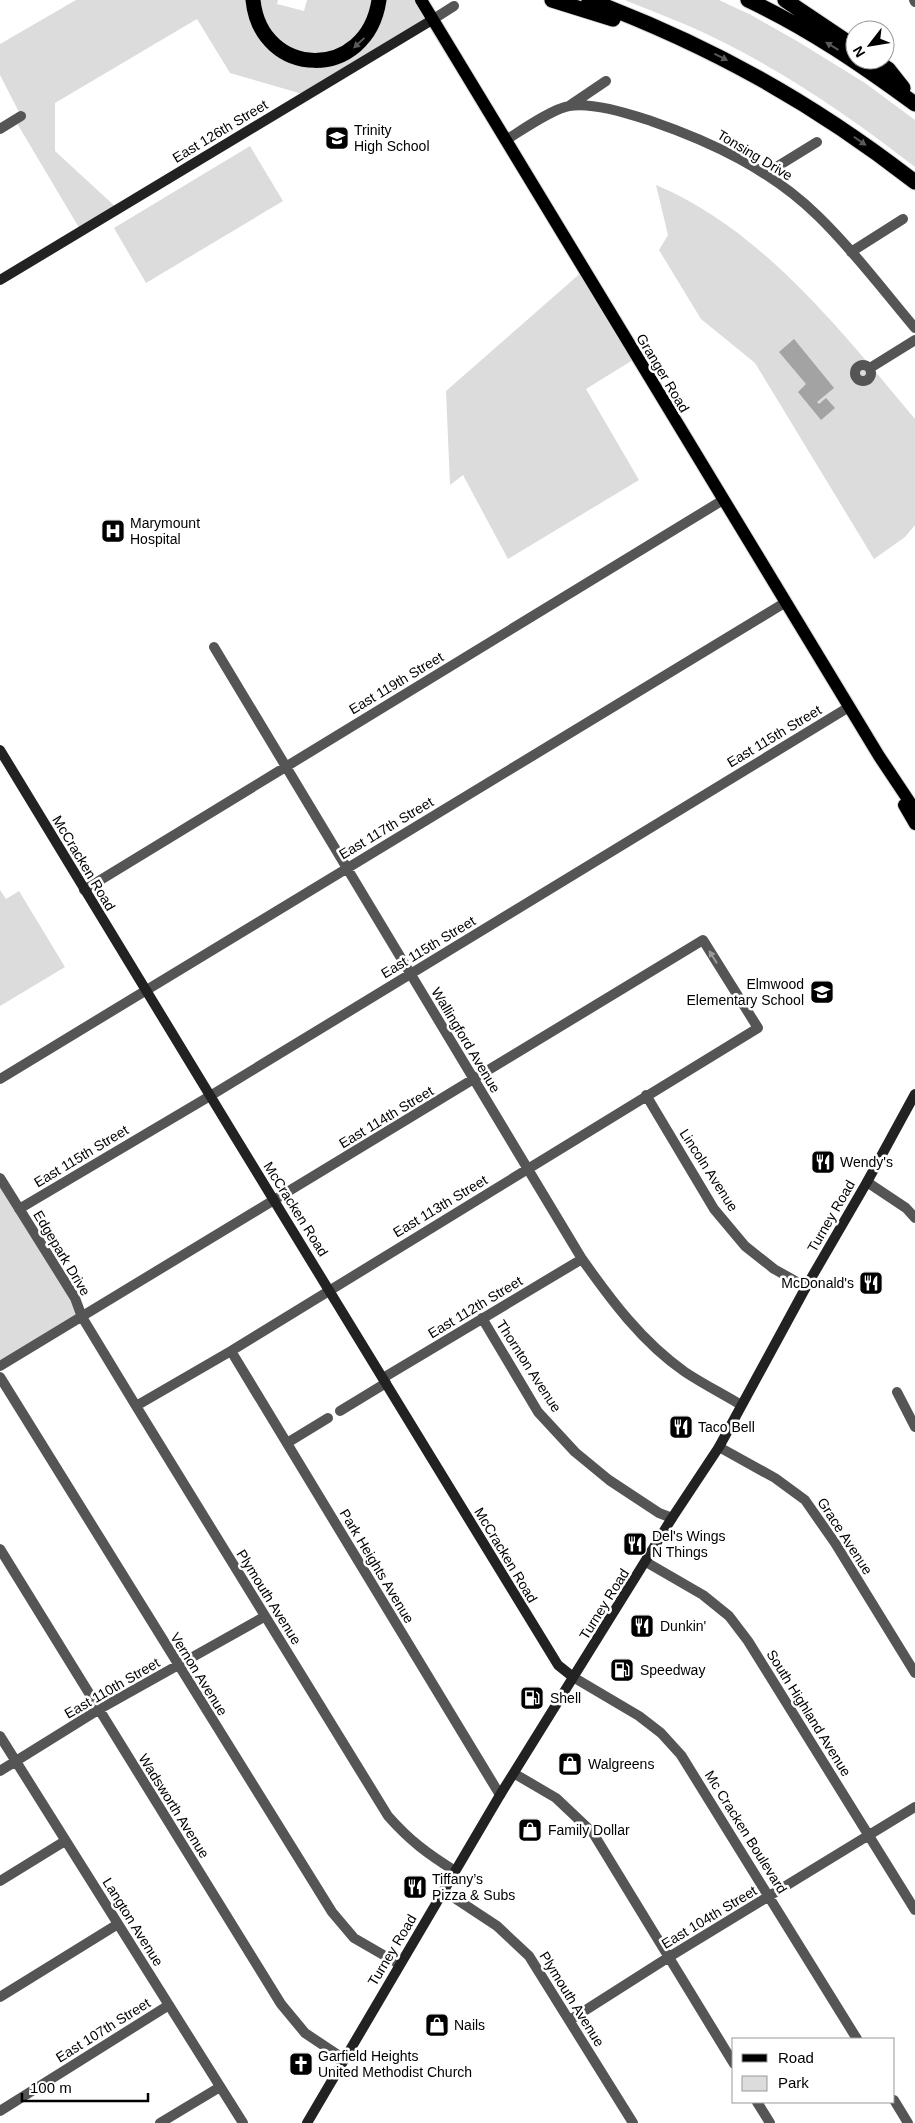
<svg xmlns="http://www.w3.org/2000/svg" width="915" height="2123" viewBox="0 0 915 2123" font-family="Helvetica,sans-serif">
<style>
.green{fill:#dcdcdc}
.water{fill:#a3a3a3}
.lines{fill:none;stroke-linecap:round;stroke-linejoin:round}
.primary-casing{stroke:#dbdbdb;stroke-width:14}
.highway-casing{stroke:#dbdbdb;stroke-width:17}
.street{stroke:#555;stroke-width:10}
.secondary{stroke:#222;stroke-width:10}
.primary{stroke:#000;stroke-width:12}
.highway{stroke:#000;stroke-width:15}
.oneway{fill:#595959}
.oneway2{fill:#999}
.labels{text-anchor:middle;stroke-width:5;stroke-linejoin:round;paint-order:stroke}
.poi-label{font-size:14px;fill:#000;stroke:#fff;text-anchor:start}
.street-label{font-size:14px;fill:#000;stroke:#fff}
</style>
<rect width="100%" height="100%" fill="#fff"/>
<path class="green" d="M76 0H278L277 4 304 11 307 0H421L432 20 306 95 230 73 197 19 55 103V151L118 209 81 231 15 120 21 116 0 75V44Z
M625 0H719L751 15 797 41 865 83 915 120V167C845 112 770 62 689 26 668 17 646 9 625 0Z
M250 146 283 201 146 283 114 228Z
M656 185C763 230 842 332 915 419V525L905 537 874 559 755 363 701 319 659 250 668 235Z
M584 270 636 358 586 389 639 480 508 559 463 475 450 485 446 391Z
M0 890 6 899 19 891 65 967 0 1006Z
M0 1177 82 1317 0 1366Z"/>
<path class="water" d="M794 339 834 388 817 402 819 404 826 398 835 408 821 420 798 392 806 384 779 352Z"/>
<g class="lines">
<g class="primary-casing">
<path id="primary" d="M421 0 879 756 915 810
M904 805 915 824"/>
</g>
<g class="highway-casing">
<path id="highway" d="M253 0C261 79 367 82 379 0
M552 0 613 19
M589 0C711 46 812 102 915 182
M748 0C808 28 862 65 915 104
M785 0 855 47
M874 60 888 69 903 88"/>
</g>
<path class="street" d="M914 0 915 2
M432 20 454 6
M569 106 606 81
M0 129 21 116
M506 140C522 130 552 109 569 106 593 102 629 114 651 121 712 142 771 170 818 216 853 250 883 290 915 328
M765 174 817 142
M851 252 903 219
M855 373a8 8 0 1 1 16 0a8 8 0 1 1-16 0Z
M870 368 915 340
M214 647 582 1259C611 1300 642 1342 685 1372 703 1384 723 1394 741 1405
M84 890 723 500
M0 1079 786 602
M646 1095 714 1209 745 1246 774 1269 806 1287
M0 1178 75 1298 82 1317 136 1406 388 1816C410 1841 428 1854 455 1871
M867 1182 906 1208 915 1218
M19 1209 210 1096 849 707
M482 1318 538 1412 575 1452 609 1480 659 1513 672 1518
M231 1351 500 1795
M0 1366 703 940 758 1028 231 1351 136 1406
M0 1377 332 1912 354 1938 399 1964
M383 1378 582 1259
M897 1392 915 1427
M340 1411 386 1383
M287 1443 328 1418
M719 1447 775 1478 805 1500 835 1543 915 1673
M0 1549 281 2004 305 2033 344 2059
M646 1562 703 1595 729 1616 748 1641 915 1910
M573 1677 639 1716 661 1733 681 1755 857 2039
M0 1736 243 2123
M0 1771 98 1710 264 1617
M515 1774 556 1798 593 1833 734 2064
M0 1881 65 1841
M444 1891 497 1926 529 1956 633 2123
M0 1997 118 1924
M570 2020 669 1957 915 1807
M894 2100 908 2123
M757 2102 770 2123
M0 2111 169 2005
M160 2123 220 2087"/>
<path class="secondary" d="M0 280 432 20
M0 750C184 1056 373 1360 558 1665L573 1677
M307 2123 500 1795 672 1518 719 1447 806 1287 867 1182 915 1094"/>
<use href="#primary" class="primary"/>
<use href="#highway" class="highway"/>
</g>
<defs><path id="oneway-solid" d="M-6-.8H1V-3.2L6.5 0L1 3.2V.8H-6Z" transform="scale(1.25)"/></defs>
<g class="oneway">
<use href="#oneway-solid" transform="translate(359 43) rotate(137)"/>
<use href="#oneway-solid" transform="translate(832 46) rotate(-149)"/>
<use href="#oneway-solid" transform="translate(721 57) rotate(27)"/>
<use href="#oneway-solid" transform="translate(860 141) rotate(35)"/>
</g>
<use class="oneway2" href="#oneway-solid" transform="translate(713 957) rotate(-122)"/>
<defs>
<g id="school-square" transform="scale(1.25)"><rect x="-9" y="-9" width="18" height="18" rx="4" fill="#000" stroke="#fff"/><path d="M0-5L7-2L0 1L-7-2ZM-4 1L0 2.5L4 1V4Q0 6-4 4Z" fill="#fff"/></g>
<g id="hospital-square" transform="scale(1.25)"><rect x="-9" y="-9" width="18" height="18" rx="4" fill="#000" stroke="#fff"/><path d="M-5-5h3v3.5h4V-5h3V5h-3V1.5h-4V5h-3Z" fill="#fff"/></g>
<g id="restaurant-square" transform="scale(1.25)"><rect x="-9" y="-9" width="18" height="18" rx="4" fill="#000" stroke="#fff"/><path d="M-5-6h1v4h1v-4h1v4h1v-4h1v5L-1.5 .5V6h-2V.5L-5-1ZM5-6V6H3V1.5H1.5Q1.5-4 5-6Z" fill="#fff"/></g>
<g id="fuel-square" transform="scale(1.25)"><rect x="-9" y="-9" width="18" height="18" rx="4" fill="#000" stroke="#fff"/><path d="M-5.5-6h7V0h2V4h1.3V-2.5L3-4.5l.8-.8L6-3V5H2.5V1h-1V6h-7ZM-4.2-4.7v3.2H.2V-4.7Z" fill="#fff"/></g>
<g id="shop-square" transform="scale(1.25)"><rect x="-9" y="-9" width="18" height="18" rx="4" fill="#000" stroke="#fff"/><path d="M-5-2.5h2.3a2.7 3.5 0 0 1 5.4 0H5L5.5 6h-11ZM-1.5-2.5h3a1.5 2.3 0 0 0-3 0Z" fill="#fff"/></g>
<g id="church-square" transform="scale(1.25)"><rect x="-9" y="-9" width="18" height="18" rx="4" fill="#000" stroke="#fff"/><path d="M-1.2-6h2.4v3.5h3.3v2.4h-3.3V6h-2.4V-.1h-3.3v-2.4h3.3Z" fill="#fff"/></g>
</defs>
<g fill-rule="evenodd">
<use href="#school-square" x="337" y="138"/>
<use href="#hospital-square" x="113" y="531"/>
<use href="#school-square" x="822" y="992"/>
<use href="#restaurant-square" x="823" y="1162"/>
<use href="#restaurant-square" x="871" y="1283"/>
<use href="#restaurant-square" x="681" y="1427"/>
<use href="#restaurant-square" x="635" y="1544"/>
<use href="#restaurant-square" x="642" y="1626"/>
<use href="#fuel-square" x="622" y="1670"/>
<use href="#fuel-square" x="532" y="1698"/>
<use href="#shop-square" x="570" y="1764"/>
<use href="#shop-square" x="530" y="1830"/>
<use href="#restaurant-square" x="415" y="1887"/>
<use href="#shop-square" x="437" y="2025"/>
<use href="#church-square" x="301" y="2064"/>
</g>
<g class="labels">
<g class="poi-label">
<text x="354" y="135">Trinity<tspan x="354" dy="16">High School</tspan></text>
<text x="130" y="528">Marymount<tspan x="130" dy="16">Hospital</tspan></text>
<text x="804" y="989" text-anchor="end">Elmwood<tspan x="804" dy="16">Elementary School</tspan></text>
<text x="840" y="1167">Wendy's</text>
<text x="854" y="1288" text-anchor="end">McDonald's</text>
<text x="698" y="1432">Taco Bell</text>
<text x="652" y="1541">Del's Wings<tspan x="652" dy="16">N Things</tspan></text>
<text x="660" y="1631">Dunkin'</text>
<text x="640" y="1675">Speedway</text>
<text x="550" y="1703">Shell</text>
<text x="588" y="1769">Walgreens</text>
<text x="548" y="1835">Family Dollar</text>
<text x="432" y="1884">Tiffany’s<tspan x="432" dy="16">Pizza &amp; Subs</tspan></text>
<text x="454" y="2030">Nails</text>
<text x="318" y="2061">Garfield Heights<tspan x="318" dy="16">United Methodist Church</tspan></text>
</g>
<g class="street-label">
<text transform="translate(220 131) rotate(-31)" y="5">East 126th Street</text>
<text transform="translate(755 155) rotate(31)" y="5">Tonsing Drive</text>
<text transform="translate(663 373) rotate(59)" y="5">Granger Road</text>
<text transform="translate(396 683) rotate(-31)" y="5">East 119th Street</text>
<text transform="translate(774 736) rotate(-31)" y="5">East 115th Street</text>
<text transform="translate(386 828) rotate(-31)" y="5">East 117th Street</text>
<text transform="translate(84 863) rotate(59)" y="5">McCracken Road</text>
<text transform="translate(428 947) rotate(-31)" y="5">East 115th Street</text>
<text transform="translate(466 1040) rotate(59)" y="5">Wallingford Avenue</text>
<text transform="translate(386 1117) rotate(-31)" y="5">East 114th Street</text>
<text transform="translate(81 1156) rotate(-31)" y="5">East 115th Street</text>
<text transform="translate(709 1170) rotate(57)" y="5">Lincoln Avenue</text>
<text transform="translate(440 1206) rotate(-31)" y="5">East 113th Street</text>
<text transform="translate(296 1209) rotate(58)" y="5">McCracken Road</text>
<text transform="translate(831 1216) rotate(-60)" y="5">Turney Road</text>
<text transform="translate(62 1253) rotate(59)" y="5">Edgepark Drive</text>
<text transform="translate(475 1307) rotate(-31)" y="5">East 112th Street</text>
<text transform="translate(529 1366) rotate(57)" y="5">Thornton Avenue</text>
<text transform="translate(845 1536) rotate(57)" y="5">Grace Avenue</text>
<text transform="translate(506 1555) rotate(59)" y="5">McCracken Road</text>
<text transform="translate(377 1566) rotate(59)" y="5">Park Heights Avenue</text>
<text transform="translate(269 1597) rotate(58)" y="5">Plymouth Avenue</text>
<text transform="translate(604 1604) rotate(-58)" y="5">Turney Road</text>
<text transform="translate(199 1674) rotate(58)" y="5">Vernon Avenue</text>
<text transform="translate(112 1688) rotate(-30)" y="5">East 110th Street</text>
<text transform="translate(809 1713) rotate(58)" y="5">South Highland Avenue</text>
<text transform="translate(174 1806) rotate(58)" y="5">Wadsworth Avenue</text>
<text transform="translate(746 1832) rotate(58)" y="5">Mc Cracken Boulevard</text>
<text transform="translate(709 1917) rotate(-31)" y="5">East 104th Street</text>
<text transform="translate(133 1922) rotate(58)" y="5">Langton Avenue</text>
<text transform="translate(392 1950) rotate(-59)" y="5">Turney Road</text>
<text transform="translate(572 1999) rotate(58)" y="5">Plymouth Avenue</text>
<text transform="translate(103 2030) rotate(-32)" y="5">East 107th Street</text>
</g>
</g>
<rect x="732" y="2038" width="162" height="65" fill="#ffffff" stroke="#999999"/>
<rect x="742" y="2054" width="25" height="8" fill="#000000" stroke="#999999"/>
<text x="778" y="2063" font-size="15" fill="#000000">Road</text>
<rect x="742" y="2076" width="25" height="15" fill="#dcdcdc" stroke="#999999"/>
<text x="778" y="2088" font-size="15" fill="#000000">Park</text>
<g transform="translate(870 45) rotate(239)"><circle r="24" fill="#ffffff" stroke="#999999"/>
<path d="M0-4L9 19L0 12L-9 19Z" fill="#000000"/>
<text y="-8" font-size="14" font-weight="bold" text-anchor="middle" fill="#000000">N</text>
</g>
<path d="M22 2093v8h126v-8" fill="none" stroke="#000000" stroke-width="2.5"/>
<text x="30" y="2093" font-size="15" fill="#000000" stroke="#ffffff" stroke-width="4" paint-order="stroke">100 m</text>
</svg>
